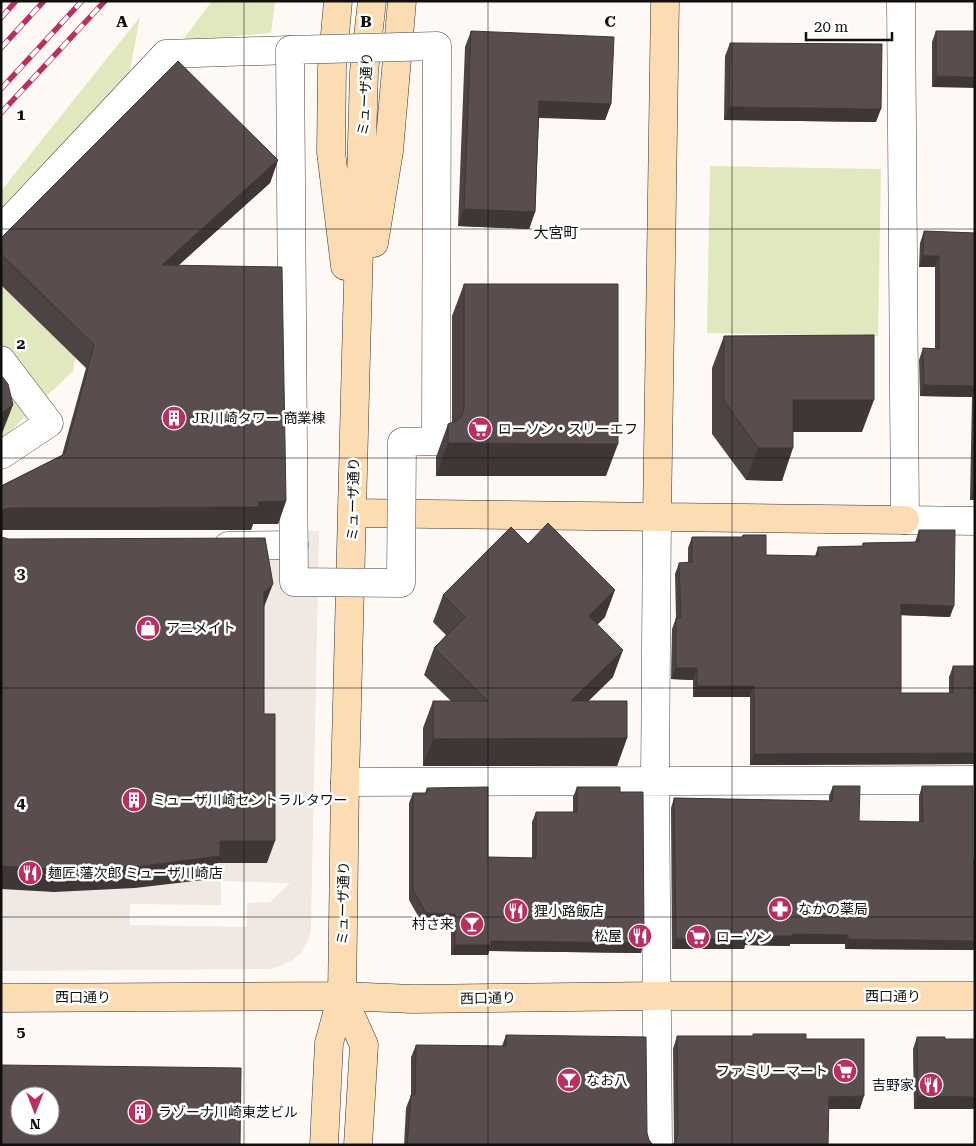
<svg xmlns="http://www.w3.org/2000/svg" width="976" height="1146" viewBox="0 0 976 1146" font-family="'Roboto Serif','Noto Sans JP',serif">
<style>
.green{fill:#e2e8be}
.plaza{fill:#f0e8e2;fill-rule:evenodd}
.lines{fill:none;stroke-linecap:round;stroke-linejoin:round}
.street-casing{stroke:#434343;stroke-width:29}
.secondary-casing{stroke:#323232;stroke-width:29}
.street{stroke:#fff;stroke-width:28}
.secondary{stroke:#fbdcb3;stroke-width:28}
.rail-casing{stroke:#bb2e62;stroke-width:5.5}
.rail{stroke:#fff;stroke-width:4;stroke-dasharray:11;stroke-linecap:butt}
.street-bridge-casing{stroke:#434343;stroke-width:29;stroke-linecap:butt}
.street-bridge{stroke:#fff;stroke-width:28}
.wall{fill:#4d4342}
.shaded-wall{fill:#3e3736}
.building{fill:#594e4d;stroke:#3e3736;fill-rule:evenodd}
.grid{fill:none;stroke:#101010;stroke-width:1;stroke-opacity:0.55}
.labels{text-anchor:middle;stroke-width:5;stroke-linejoin:round;paint-order:stroke}
.street-label{font-size:14px;fill:#101010;stroke:#fff}
.poi-label{font-size:14px;fill:#101010;stroke:#fff;text-anchor:start}
.neighbourhood-label{font-size:15px;fill:#101010;stroke:#fff}
.grid-label{font-size:16px;text-anchor:middle;font-weight:bold;fill:#101010;stroke:#fff;stroke-width:5;stroke-linejoin:round;paint-order:stroke}
</style>
<rect width="100%" height="100%" fill="#fef9f4"/>
<path class="green" d="M212 1H275L271 33 182 41Z
M140 17 73 371 2 439 1 191Z
M710 166 881 169 878 336 707 333Z"/>
<path class="plaza" d="M295 530 319 531 311 927 309 938 301 953 292 960 281 966 269 969 1 971V889L54 892 256 737 253 540ZM221 881 290 883 270 902 247 903V927L130 925V904L221 905Z"/>
<g class="lines">
<g class="street-casing">
<path id="street" d="M901 1 905 520 975 521
M1 230 166 54 290 50
M1 360 49 423 1 455
M657 517 655 781 658 1145
M228 546 294 545
M345 782 975 780"/>
</g>
<g class="secondary-casing">
<path id="secondary" d="M338 1 332 68 331 152 345 266
M374 243 389 151 402 1
M353 513 905 520
M657 517 665 1
M342 996 364 1045 358 1145
M1 998 342 996 413 999 658 996H975
M324 1145 329 1043 342 996 345 782 356 355 364 72 372 1"/>
</g>
<use href="#street" class="street"/>
<use href="#secondary" class="secondary"/>
<g class="rail-casing">
<path id="rail" d="M1 18 16 1
M1 48 44 1
M1 89 82 1
M1 113 105 1"/>
</g>
<use href="#rail" class="rail"/>
<g class="street-bridge-casing">
<path id="street-bridge" d="M437 46 436 441 402 442 401 583 294 582 290 50Z"/>
</g>
<use href="#street-bridge" class="street-bridge"/>
</g>
<path class="wall" d="M471 31 611 104 605 120 539 118 535 212 529 229 458 226 465 47Z
M936 31H975L932 87V42Z
M730 43 876 122 724 120 725 56Z
M278 160 270 183 179 265 286 501 278 524H253L251 530H1V486L62 455 86 368 1 285V238Z
M924 231 975 233V500H970L972 397 920 396 919 360 923 348 935 349V267H919L920 243Z
M464 284 606 476H436V457L448 424 452 423V316Z
M724 336 862 432H793L782 481 746 480 712 434V368Z
M919 530 950 617 901 615V693H949V677L953 666 975 764 750 765V697H693V680L671 679 672 629 676 618 675 574 679 563 688 562V548L692 537H742L743 535 766 555 815 556 818 547 862 546 863 543 915 542Z
M528 544 605 617 597 625 613 677 588 701 627 738 617 766H423V728L433 701H451L424 675 434 648 446 635 433 622 443 595Z
M833 786 859 821 919 822V796L922 786 973 859H975V950L845 949V944H790V946L745 945 744 949H672L671 808 674 798 829 801V796Z
M577 787 620 792 641 953 489 951 488 955H451V923H422L409 900V803L413 793H425L427 788 488 857 532 858V822L536 812H573V797Z
M753 1034 806 1039 860 1109H829L674 1143 673 1049 677 1036H753Z
M506 1035 647 1133 649 1140 653 1145H404L406 1108 411 1095V1057L416 1045 502 1046Z
M917 1037 945 1039H975V1109H914L913 1049Z
M975 1111V1145H974Z"/>
<path class="shaded-wall" d="M936 76 975 77V88L932 87Z
M539 101 611 104 605 120 533 117Z
M729 107 881 109 876 122 724 120Z
M278 160 270 183 154 287 162 265Z
M464 209 535 212 529 229 458 226Z
M923 256H939L935 267H919Z
M924 385 975 386V389L972 397 920 396Z
M793 400H874L862 432H782Z
M13 405 1 436V414L4 411Z
M448 443 618 444 606 476H436Z
M758 448H793L782 481 746 480Z
M974 488H975V500H970Z
M286 501 278 524H253L251 530H1V510L9 508Z
M273 584 264 607 256 614 264 592Z
M615 590 605 617 579 643 589 616Z
M901 604 954 606 950 617 897 615Z
M623 650 613 677 561 728 571 701Z
M676 668H697L693 680 671 679Z
M697 686H754L750 697H693Z
M627 738 617 766H423L433 739Z
M975 753V764L750 765 754 754Z
M220 841H275L267 863H217L212 879 135 888 54 892 1 889V866Z
M426 913 455 914 451 923H422Z
M793 934 848 935 845 944H790V946L745 945 744 949H672L676 939Z
M848 939 975 941V950L845 949Z
M491 941 644 943 641 953 489 951 488 955H451L455 945Z
M864 1096 860 1109H824L829 1097Z
M918 1096 975 1097V1109H914Z"/>
<path class="building" d="M471 31 614 37 611 104 539 101 535 212 464 209Z
M936 31H975V77L936 76Z
M730 43 882 44 881 109 729 107Z
M178 61 278 160 162 265 282 267 286 501 258 502 259 507 9 508 1 510V486L65 454 94 345 1 254V238Z
M924 231 975 233V386L924 385 923 348 939 349V256H923Z
M464 284H618V444L448 443V424L456 421 462 416 464 408Z
M874 335V400H793V448H758L724 401V336Z
M1 375 8 384 13 405 4 411 1 414Z
M975 454V488H974Z
M548 523 615 590 589 616 623 650 571 701H627V738L433 739V701H488L434 648 465 617 443 595 511 527 528 544Z
M919 530H955L954 606 901 604V693H953V666H975V753L754 754V686H697V668H676V618H681L679 563 692 562V537H743V535H766V555L818 556V547L863 546V543L919 542Z
M1 537 9 539 265 538 273 584 264 592V714H275V841H220V856L143 866 62 870 1 866Z
M833 786H860L859 821 923 822 922 786H973V859H975V941L848 939V935L793 934V936H747V939H676L674 798 832 801Z
M488 787V857L536 858V812H577V787H620V792H643L644 943 491 941V945H455V914L426 913 413 890V793H427V788Z
M753 1034H806V1039H864V1096L829 1097 828 1145H672L676 1141 678 1133 677 1036H753Z
M506 1035 646 1037 647 1133 649 1140 653 1145H407L411 1095H415L416 1045 506 1046Z
M917 1037H945V1039H975V1097L918 1096Z
M1 1065 241 1068 240 1145H1ZM20 1096H50V1126H20Z"/>
<path class="grid" d="M244 1V1145M488 1V1145M732 1V1145M1 229H975M1 458H975M1 688H975M1 917H975"/>
<defs>
<g id="building-disc" transform="scale(1.25)"><circle r="9.5" fill="#bb2e62" stroke="#fff"/><path d="M-4-6H4V6H1V3H-1V6H-4ZM-2.5-4.3h1.7v1.8h-1.7ZM.8-4.3h1.7v1.8H.8ZM-2.5-1h1.7V.8h-1.7ZM.8-1h1.7V.8H.8Z" fill="#fff"/></g>
<g id="supermarket-disc" transform="scale(1.25)"><circle r="9.5" fill="#bb2e62" stroke="#fff"/><path d="M-6-5.5h2.5l.6 2H6L4.5 2H-2.5L-4.4-4H-6ZM-1.5 3.2a1.3 1.3 0 1 0 .1 0ZM3 3.2a1.3 1.3 0 1 0 .1 0Z" fill="#fff"/></g>
<g id="shop-disc" transform="scale(1.25)"><circle r="9.5" fill="#bb2e62" stroke="#fff"/><path d="M-5-2.5h2.3a2.7 3.5 0 0 1 5.4 0H5L5.5 6h-11ZM-1.5-2.5h3a1.5 2.3 0 0 0-3 0Z" fill="#fff"/></g>
<g id="restaurant-disc" transform="scale(1.25)"><circle r="9.5" fill="#bb2e62" stroke="#fff"/><path d="M-5-6h1v4h1v-4h1v4h1v-4h1v5L-1.5 .5V6h-2V.5L-5-1ZM5-6V6H3V1.5H1.5Q1.5-4 5-6Z" fill="#fff"/></g>
<g id="pharmacy-disc" transform="scale(1.25)"><circle r="9.5" fill="#bb2e62" stroke="#fff"/><path d="M-2-6h4v4h4v4h-4v4h-4v-4h-4v-4h4Z" fill="#fff"/></g>
<g id="bar-disc" transform="scale(1.25)"><circle r="9.5" fill="#bb2e62" stroke="#fff"/><path d="M-6-5H6L.8 .8V4.5H3.5V6h-7V4.5H-.8V.8Z" fill="#fff"/></g>
</defs>
<g fill-rule="evenodd">
<use href="#building-disc" x="174" y="418"/>
<use href="#supermarket-disc" x="480" y="429"/>
<use href="#shop-disc" x="148" y="628"/>
<use href="#building-disc" x="134" y="800"/>
<use href="#restaurant-disc" x="30" y="873"/>
<use href="#pharmacy-disc" x="780" y="909"/>
<use href="#restaurant-disc" x="516" y="911"/>
<use href="#bar-disc" x="472" y="924"/>
<use href="#restaurant-disc" x="640" y="936"/>
<use href="#supermarket-disc" x="698" y="937"/>
<use href="#supermarket-disc" x="845" y="1071"/>
<use href="#bar-disc" x="569" y="1080"/>
<use href="#restaurant-disc" x="931" y="1085"/>
<use href="#building-disc" x="140" y="1112"/>
</g>
<g class="labels">
<g class="street-label">
<text transform="translate(365 94) rotate(-87)" y="5">ミューザ通り</text>
<text transform="translate(353 499) rotate(-89)" y="5">ミューザ通り</text>
<text transform="translate(343 903) rotate(-89)" y="5">ミューザ通り</text>
<text x="893" y="1001">西口通り</text>
<text x="83" y="1002">西口通り</text>
<text transform="translate(488 998) rotate(-1)" y="5">西口通り</text>
</g>
<g class="poi-label">
<text x="192" y="423">JR川崎タワー 商業棟</text>
<text x="498" y="434">ローソン・スリーエフ</text>
<text x="166" y="633">アニメイト</text>
<text x="152" y="805">ミューザ川崎セントラルタワー</text>
<text x="48" y="878">麺匠 藩次郎 ミューザ川崎店</text>
<text x="798" y="914">なかの薬局</text>
<text x="534" y="916">狸小路飯店</text>
<text x="454" y="929" text-anchor="end">村さ来</text>
<text x="622" y="941" text-anchor="end">松屋</text>
<text x="716" y="942">ローソン</text>
<text x="828" y="1076" text-anchor="end">ファミリーマート</text>
<text x="586" y="1085">なお八</text>
<text x="914" y="1090" text-anchor="end">吉野家</text>
<text x="158" y="1117">ラゾーナ川崎東芝ビル</text>
</g>
<g class="neighbourhood-label">
<text x="556" y="238">大宮町</text>
</g>
</g>
<g class="grid-label">
<text x="122" y="27">A</text>
<text x="366" y="27">B</text>
<text x="610" y="27">C</text>
<text x="21" y="120">1</text>
<text x="21" y="349">2</text>
<text x="21" y="579">3</text>
<text x="21" y="808">4</text>
<text x="21" y="1037">5</text>
</g>
<rect width="976" height="1146" fill="none" stroke="#101010" stroke-width="5"/>
<g transform="translate(35 1111) rotate(180)"><circle r="24" fill="#ffffff" stroke="#9f9f9f"/>
<path d="M0-4L9 19L0 12L-9 19Z" fill="#bb2e62"/>
<text y="-8" font-size="14" font-weight="bold" text-anchor="middle" fill="#101010">N</text>
</g>
<path d="M806 32v8h86v-8" fill="none" stroke="#101010" stroke-width="2.5"/>
<text x="814" y="32" font-size="15" fill="#101010" stroke="#ffffff" stroke-width="4" paint-order="stroke">20 m</text>
</svg>
